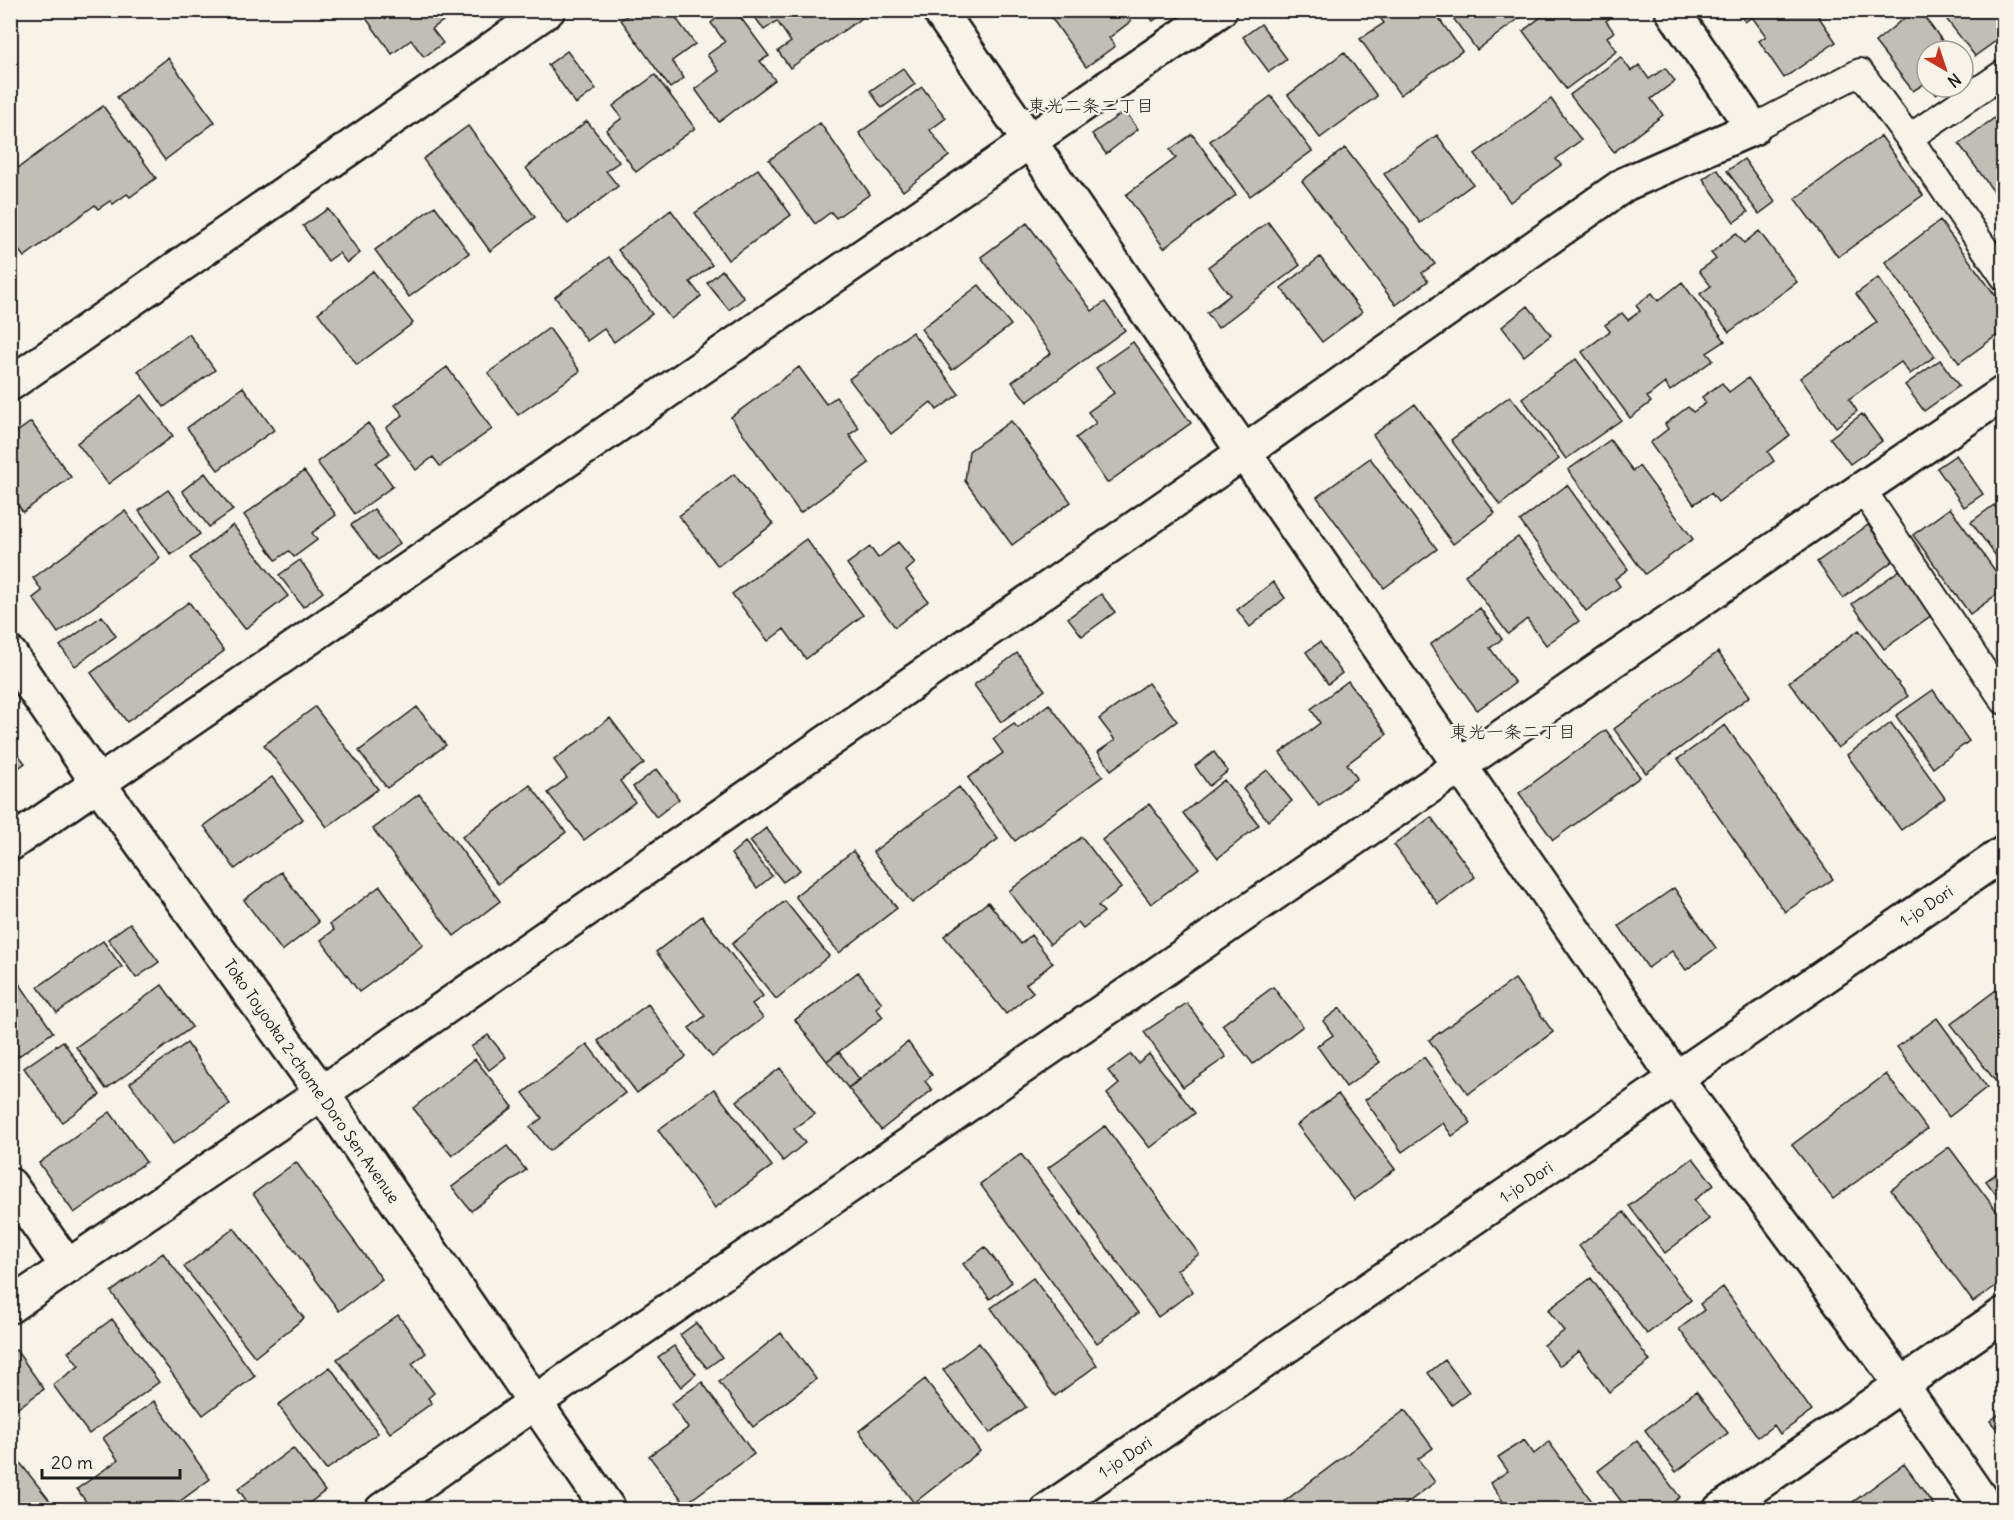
<svg xmlns="http://www.w3.org/2000/svg" width="2014" height="1520" viewBox="0 0 2014 1520" font-family="Delius,'Klee One',sans-serif">
<style>
.building{fill:#c0beb5;stroke:#1c1c1c;stroke-width:1.5}
.lines{fill:none;stroke-linecap:round;stroke-linejoin:round}
.lane-casing{stroke:#1c1c1c;stroke-width:30}
.street-casing{stroke:#1c1c1c;stroke-width:38}
.secondary-casing{stroke:#1c1c1c;stroke-width:38}
.lane{stroke:#f7f3e8;stroke-width:26}
.street{stroke:#f7f3e8;stroke-width:33}
.secondary{stroke:#f7f3e8;stroke-width:33}
.labels{text-anchor:middle;stroke-width:4.5;stroke-linejoin:round;paint-order:stroke}
.street-label{font-size:16px;fill:#1c1c1c;stroke:#f7f3e8}
.neighbourhood-label{font-size:18px;fill:#1c1c1c;stroke:#f7f3e8}
</style>
<rect width="100%" height="100%" fill="#f7f3e8"/>
<filter id="ink" filterUnits="userSpaceOnUse"><feTurbulence type="fractalNoise" baseFrequency=".0167" numOctaves="2"/><feDisplacementMap in="SourceGraphic" scale="12" xChannelSelector="R" yChannelSelector="G"/><feConvolveMatrix kernelMatrix="1 2 1 2 8 2 1 2 1" color-interpolation-filters="sRGB"/></filter>
<g filter="url(#ink)">
<path class="building" d="M360 10H452L454 13 432 29 443 43 424 57 411 40 392 54Z
M634 10H670L695 44 672 61 684 78 670 88 621 20Z
M727 10H735L769 56 760 61 775 80 719 122 695 89 719 71 707 55 725 42 711 23Z
M750 10H873L790 68 778 51 791 42 777 21 764 30Z
M1046 10H1123L1131 21 1109 38 1115 46 1086 67Z
M1145 10H1168L1153 21Z
M1374 10H1399L1401 13 1404 10H1433L1462 51 1400 95 1360 39 1384 23Z
M1447 10H1530L1477 50Z
M1550 10H1621L1606 21 1614 32 1607 37 1617 51 1566 89 1523 31Z
M1737 10H1814L1836 42 1784 78 1759 41 1766 36 1752 17 1745 22Z
M1914 10H1919L1950 51H1927V82L1913 91 1875 42Z
M1960 10H2004V35L1975 56 1947 20Z
M1261 24 1287 59 1269 72 1243 37Z
M567 51 596 89 576 104 548 65Z
M1344 52 1377 96 1320 138 1288 95Z
M1621 57 1631 71 1639 65 1649 79 1665 68 1675 81 1651 99 1663 115 1614 152 1570 95Z
M168 58 215 122 165 160 117 97Z
M903 68 915 84 882 108 870 91Z
M655 75 695 128 636 172 606 130 622 118 613 106Z
M922 87 946 118 930 130 949 156 903 191 859 133Z
M1930 87H1945L1936 94Z
M1271 96 1312 151 1250 196 1210 141Z
M1551 99 1581 140 1556 159 1561 165 1510 202 1475 154Z
M103 106 156 178 130 197 127 194 113 204 110 201 98 209 95 205 24 257 10 239V174Z
M1125 111 1138 129 1106 154 1092 134Z
M2004 111V189L1996 195 1959 144Z
M587 121 619 162 606 171 618 186 568 224 526 168Z
M820 123 870 194 836 218 831 212 815 224 769 160Z
M468 126 535 217 490 251 423 159Z
M1192 134 1236 195 1164 248 1126 195 1176 158 1170 150Z
M1437 135 1473 184 1420 223 1384 174Z
M1881 136 1923 195 1838 257 1795 199Z
M1345 148 1435 264 1422 273 1428 281 1396 305 1302 181Z
M1744 159 1775 202 1759 214 1727 171Z
M758 169 791 215 728 260 695 213Z
M1717 169 1748 212 1734 222 1703 179Z
M435 206 469 253 409 297 375 250Z
M328 209 360 253 347 263 339 253 328 261 303 226Z
M671 210 712 265 690 282 701 296 671 319 618 250Z
M1940 221 2004 307V330L1959 363 1885 262Z
M1268 222 1300 265 1218 328 1207 313 1230 295 1208 267Z
M1027 223 1092 311 1105 302 1125 330 1027 402 1012 382 1051 353 981 257Z
M1759 231 1797 282 1729 332 1700 294 1711 286 1699 271 1716 259 1711 253 1736 233 1744 243Z
M609 257 652 314 614 342 604 329 587 341 555 297Z
M1320 257 1362 312 1322 342 1281 288Z
M722 270 744 298 729 310 707 283Z
M373 271 413 323 357 365 318 313Z
M1878 278 1935 356 1910 374 1901 362 1849 399 1857 411 1836 427 1800 378 1877 322 1856 294Z
M1682 282 1725 341 1707 353 1713 360 1670 391 1665 383 1647 397 1651 402 1630 418 1582 352 1610 331 1605 325 1622 313 1628 320 1640 311 1636 305 1652 293 1658 301Z
M979 285 1011 325 952 370 921 329Z
M1528 306 1551 335 1524 356 1502 327Z
M549 328 580 371 518 415 488 373Z
M912 332 959 394 937 410 931 402 891 434 849 379Z
M189 334 215 370 164 407 138 371Z
M1133 342 1191 423 1107 483 1076 438 1096 423 1088 412 1114 393 1096 368Z
M1576 359 1621 420 1566 459 1522 398Z
M1940 360 1959 386 1924 411 1905 385Z
M447 367 492 429 440 466 433 457 416 470 386 428 403 415 395 405Z
M799 367 826 404 836 397 859 428 849 435 869 463 800 513 731 417Z
M1748 378 1790 435 1768 452 1774 461 1718 502 1711 493 1694 504 1650 443 1668 429 1665 424 1688 407 1693 412 1706 403 1702 397 1722 383 1729 392Z
M243 387 274 430 218 470 187 428Z
M142 395 173 436 108 484 77 443Z
M1510 396 1559 459 1500 505 1451 440Z
M1415 404 1495 513 1453 544 1373 435Z
M1862 414 1882 441 1850 464 1830 438Z
M1011 421 1071 502 1012 545 965 481 969 451Z
M31 422 71 477 23 512 10 494V437Z
M368 423 390 453 376 463 393 486 355 514 317 462Z
M1610 440 1633 471 1639 466 1693 539 1645 574 1568 470Z
M1956 455 1983 494 1964 507 1937 468Z
M1370 458 1437 549 1384 588 1317 497Z
M304 471 336 515 312 533 317 540 294 557 289 551 276 560 244 515Z
M205 473 233 510 209 527 182 491Z
M734 474 773 524 718 566 679 516Z
M1567 485 1628 569 1615 579 1620 586 1586 611 1520 521Z
M168 490 200 534 171 555 139 511Z
M1994 505 2004 519V567L1971 522Z
M1950 508 2004 583V589L1970 614 1913 535Z
M374 509 400 543 378 560 351 525Z
M125 511 160 558 58 633 33 598 42 591 33 578Z
M233 525 288 596 245 629 190 558Z
M1868 525 1894 560 1843 598 1817 562Z
M1518 537 1579 621 1546 645 1527 619 1508 634 1465 575Z
M806 539 863 615 806 659 784 629 768 641 732 594Z
M898 542 915 563 906 571 928 601 895 627 847 564 870 547 878 558Z
M300 560 323 592 303 607 279 575Z
M1900 570 1932 615 1884 649 1852 604Z
M1273 582 1285 598 1250 627 1237 610Z
M1101 594 1115 612 1082 636 1068 618Z
M189 602 224 651 127 722 91 673Z
M1480 608 1502 639 1490 648 1515 683 1477 710 1430 645Z
M102 616 116 636 75 666 60 646Z
M1859 630 1908 696 1838 748 1789 682Z
M1320 642 1342 673 1328 684 1306 652Z
M1718 652 1750 696 1646 773 1614 729Z
M1017 653 1045 690 1001 722 974 685Z
M1348 681 1387 734 1347 764 1357 778 1319 806 1280 753 1320 723 1311 709Z
M1148 683 1177 721 1111 770 1098 752 1115 740 1099 719Z
M1933 690 1969 741 1933 768 1896 716Z
M1049 704 1103 776 1015 841 968 778 1003 753 993 739 1014 724 1018 728Z
M315 707 378 789 327 827 264 745Z
M417 707 446 745 387 788 359 751Z
M610 718 644 763 620 781 635 802 584 840 548 793 567 778 554 760Z
M1891 723 1945 798 1901 830 1847 755Z
M1725 725 1833 879 1785 912 1678 759Z
M1606 730 1640 777 1553 840 1519 793Z
M10 744 25 763 10 774Z
M1214 752 1228 771 1209 786 1195 766Z
M657 769 679 799 656 817 633 787Z
M1267 770 1292 801 1268 821 1243 789Z
M272 777 303 819 235 869 204 826Z
M1224 780 1259 825 1218 858 1183 813Z
M530 785 566 832 498 884 462 837Z
M959 787 998 839 912 903 873 852Z
M419 794 500 901 454 936 373 829Z
M1149 804 1199 868 1151 904 1102 840Z
M1431 817 1475 877 1438 904 1394 845Z
M766 828 800 870 783 882 750 841Z
M1082 837 1121 888 1098 906 1104 912 1083 928 1078 922 1050 944 1009 891Z
M745 842 772 876 757 888 731 854Z
M853 851 897 908 839 953 795 896Z
M281 872 319 922 282 951 244 900Z
M380 886 423 945 359 992 321 940 334 930 330 924Z
M1674 888 1716 948 1686 970 1672 951 1648 968 1619 926Z
M785 901 829 956 776 999 732 944Z
M988 902 1021 944 1031 935 1053 963 1026 984 1033 992 1006 1014 944 936Z
M702 916 763 996 752 1004 763 1018 712 1057 689 1028 705 1016 656 952Z
M130 923 159 962 136 978 108 939Z
M103 941 122 967 57 1013 38 987Z
M10 970 53 1032 10 1062Z
M858 972 882 1003 876 1008 883 1017 827 1061 795 1020Z
M1515 979 1553 1032 1468 1094 1429 1040Z
M2004 984V1091H2003L1951 1024Z
M162 985 192 1027 106 1089 76 1047Z
M1273 987 1303 1026 1253 1064 1222 1025Z
M1187 1003 1226 1057 1183 1087 1144 1032Z
M648 1004 686 1057 637 1093 598 1041Z
M1340 1008 1380 1062 1346 1087 1317 1046 1333 1035 1323 1021Z
M1937 1018 1987 1087 1949 1117 1897 1047Z
M488 1035 506 1057 489 1070 471 1047Z
M63 1041 100 1095 62 1122 24 1068Z
M908 1042 932 1075 925 1081 932 1090 881 1130 848 1088Z
M187 1043 230 1104 173 1144 130 1083Z
M587 1044 625 1093 549 1151 530 1127 542 1118 523 1093Z
M839 1052 860 1080 848 1088 827 1061Z
M1131 1054 1138 1063 1149 1054 1195 1113 1150 1148 1107 1094 1119 1084 1108 1071Z
M1424 1057 1471 1123 1452 1136 1443 1123 1402 1152 1365 1100Z
M475 1059 513 1107 452 1156 413 1108Z
M780 1068 815 1114 794 1129 805 1143 783 1161 737 1101Z
M1886 1074 1927 1129 1833 1199 1792 1145Z
M714 1089 772 1166 715 1208 658 1130Z
M1338 1094 1395 1169 1354 1200 1297 1125Z
M110 1112 146 1162 74 1213 39 1163Z
M1105 1126 1199 1254 1177 1270 1193 1291 1158 1317 1048 1168Z
M507 1146 526 1170 471 1211 452 1187Z
M1949 1147 2004 1221V1280L1973 1302 1891 1190Z
M1021 1154 1138 1313 1097 1343 980 1184Z
M1693 1158 1714 1185 1694 1200 1709 1219 1665 1253 1629 1206Z
M296 1162 382 1279 339 1311 253 1194Z
M2004 1168V1205L1986 1181Z
M1624 1212 1691 1300 1647 1334 1579 1246Z
M234 1228 304 1318 255 1357 184 1267Z
M985 1247 1012 1282 990 1299 963 1264Z
M163 1253 255 1376 203 1415 111 1292Z
M1033 1278 1097 1365 1055 1396 991 1308Z
M1591 1278 1650 1361 1609 1392 1579 1351 1559 1366 1544 1345 1564 1331 1548 1310Z
M1723 1287 1812 1411 1780 1434 1774 1425 1758 1437 1679 1329 1704 1310 1700 1304Z
M398 1315 426 1353 412 1364 434 1393 428 1398 432 1403 390 1433 337 1359Z
M112 1319 159 1382 89 1434 53 1385 79 1366 68 1352Z
M696 1323 722 1357 707 1368 680 1335Z
M781 1333 816 1379 753 1427 719 1382Z
M979 1343 1026 1407 990 1433 943 1370Z
M674 1346 696 1374 681 1387 658 1357Z
M16 1350 44 1389 18 1408 10 1397V1354Z
M1445 1360 1469 1392 1452 1405 1428 1373Z
M330 1367 378 1433 326 1470 278 1405Z
M925 1379 980 1451 914 1503 859 1431Z
M702 1382 754 1454 685 1504 649 1456 688 1428 671 1404Z
M1696 1391 1728 1433 1676 1472 1645 1430Z
M154 1401 210 1479 168 1510H92L77 1489 118 1460 103 1438Z
M1405 1410 1433 1448 1418 1459 1435 1482 1398 1510H1291L1285 1501Z
M2004 1410V1438L1990 1421Z
M1524 1440 1534 1454 1549 1442 1596 1507 1593 1510H1509L1490 1483 1508 1471 1498 1457Z
M1637 1441 1680 1497 1663 1510H1628L1598 1471Z
M293 1448 325 1491 300 1510H253L238 1489Z
M10 1450 54 1506 48 1510H10Z
M1904 1464 1937 1510H1853L1849 1505Z"/>
<g class="lines">
<g class="lane-casing">
<path id="lane" d="M1753 128 1860 72 1909 138 2004 277
M1909 138 2004 73
M1862 489 2004 701"/>
</g>
<g class="street-casing">
<path id="street" d="M939 10 1676 1079 1901 1384 1988 1510
M10 384 548 10
M10 844 1220 10
M10 1185 68 1267
M10 1306 322 1093 1243 453 1625 184 1753 128 1672 10
M382 1510 535 1402 1862 489 2004 393
M1720 1510 2004 1314"/>
</g>
<g class="secondary-casing">
<path id="secondary" d="M10 654 98 783 322 1093 609 1510
M1048 1510 2004 853"/>
</g>
<use href="#lane" class="lane"/>
<use href="#street" class="street"/>
<use href="#secondary" class="secondary"/>
</g>
</g>
<g class="labels">
<g class="street-label">
<text transform="translate(1926 906) rotate(-34)" y="6">1-jo Dori</text>
<text transform="translate(312 1081) rotate(55)" y="6">Toko Toyooka 2-chome Doro Sen Avenue</text>
<text transform="translate(1526 1182) rotate(-34)" y="6">1-jo Dori</text>
<text transform="translate(1125 1457) rotate(-34)" y="6">1-jo Dori</text>
</g>
<g class="neighbourhood-label">
<text x="1091" y="112">東光二条二丁目</text>
<text x="1513" y="738">東光一条二丁目</text>
</g>
</g>
<rect width="2014" height="1520" fill="none" stroke="#f7f3e8" stroke-width="36"/>
<rect x="18" y="18" width="1978" height="1484" fill="none" stroke="#1c1c1c" stroke-width="2" filter="url(#ink)"/>
<g transform="translate(1945 69) rotate(141)"><circle r="28" fill="#f7f3e8" stroke="#9f9d96" stroke-width="1.5"/>
<path d="M0-4.5L10 22L0 15L-10 22Z" fill="#c8321e"/>
<text y="-9" font-size="16" font-weight="bold" text-anchor="middle" fill="#1c1c1c">N</text>
</g>
<path d="M42 1469v9h138v-9" fill="none" stroke="#1c1c1c" stroke-width="3"/>
<text x="51" y="1469" font-size="18" fill="#1c1c1c" stroke="#f7f3e8" stroke-width="4.5" paint-order="stroke">20 m</text>
</svg>
